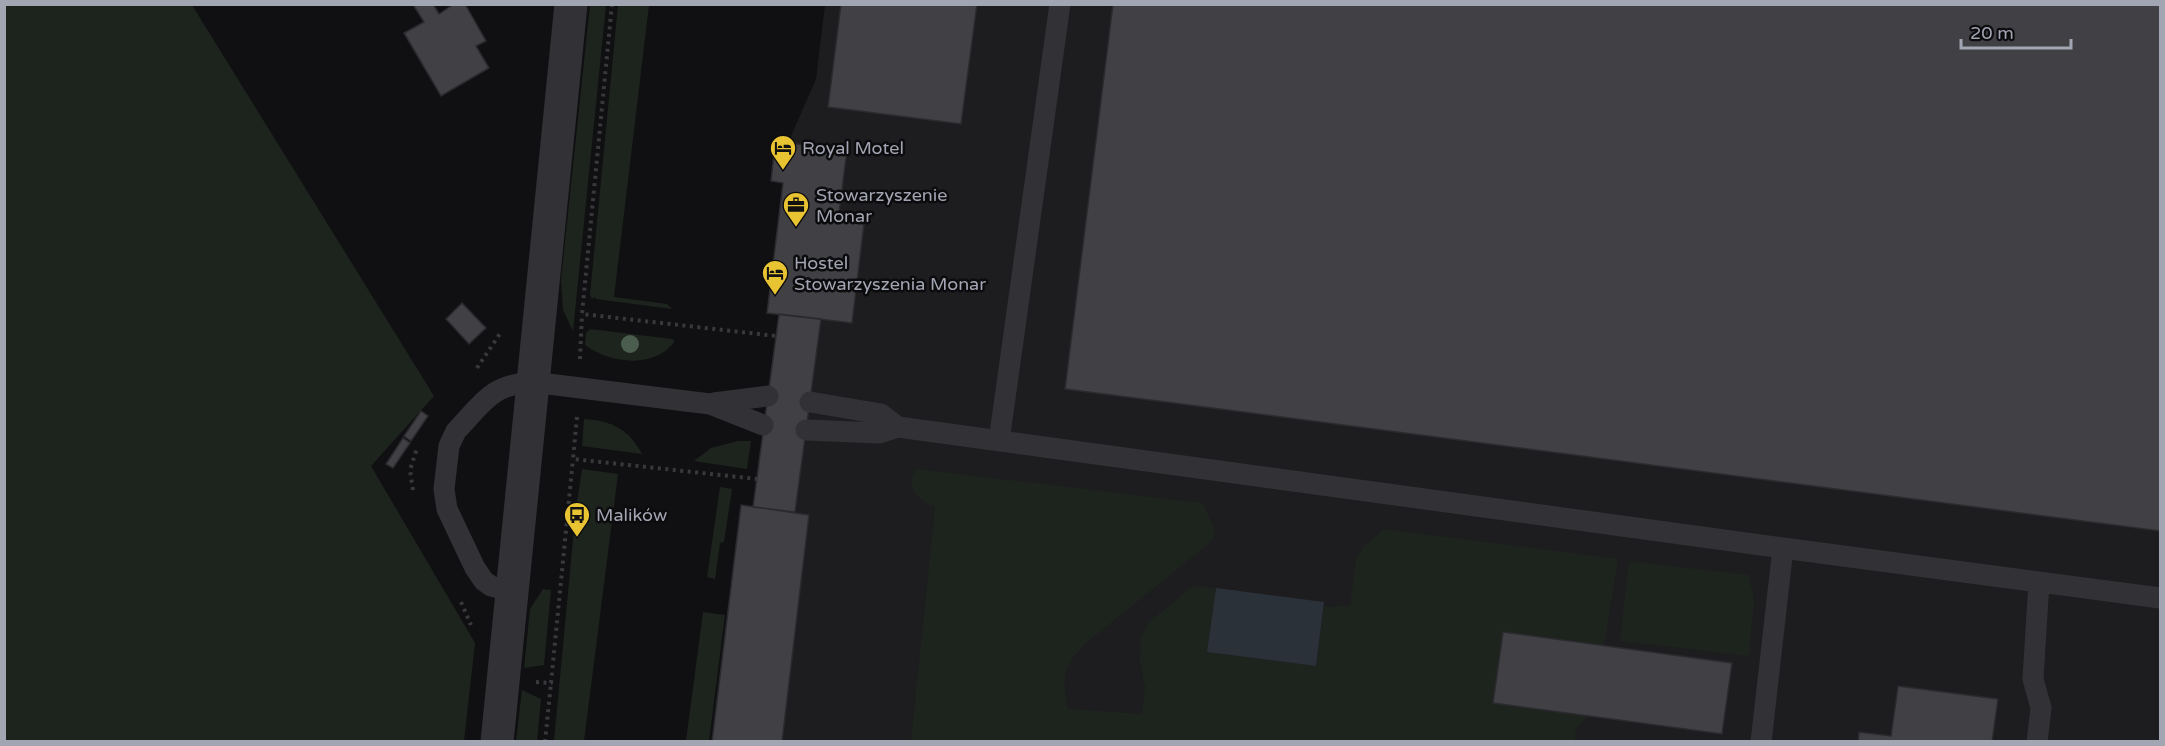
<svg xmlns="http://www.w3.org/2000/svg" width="2165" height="746" viewBox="0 0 2165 746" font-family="'Varela Round',sans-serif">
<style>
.built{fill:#1d1c1f}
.green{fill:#1d241e}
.water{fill:#2b3139}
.building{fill:#404045;stroke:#2b2a2e;stroke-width:1.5}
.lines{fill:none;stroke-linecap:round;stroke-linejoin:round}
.path{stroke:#38383d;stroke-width:4;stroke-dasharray:3 4.5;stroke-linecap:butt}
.service{stroke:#323236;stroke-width:21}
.tertiary{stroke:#323236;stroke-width:33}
.tree{fill:#4a5d4e}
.labels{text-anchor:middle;stroke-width:5;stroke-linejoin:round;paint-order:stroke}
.poi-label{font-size:18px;fill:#a2a5b2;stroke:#0c0b0d;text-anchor:start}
</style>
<rect width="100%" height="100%" fill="#101012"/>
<path class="built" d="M825 5H2160V741H782L809 515 753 507 779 314 852 323 838 221 847 151 788 143 816 79Z"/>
<path class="green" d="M4 5H192L434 396 371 466 475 643 464 741H5Z
M590 5H606L573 331 563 310 561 280Z
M618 5H649L614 297 667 304 672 309 596 299 595 297 592 299 590 295Z
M590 329 672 339 675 341C655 369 611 364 585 345L586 333Z
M584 419C612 421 629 429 642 454L582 446Z
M738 441H751L747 469 694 461 711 448Z
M582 469 618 474 584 741H554L576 508Z
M916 469 1203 503 1215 531 1212 541 1085 644C1062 668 1062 676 1068 709L1142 714 1145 687 1140 662 1141 638 1148 623 1193 586 1216 588 1207 652 1316 666 1324 607 1350 606 1356 559 1364 546 1384 529 1618 559 1604 646 1589 715 1576 728 1575 741 911 742 935 506C917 501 905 487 916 469Z
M720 487 732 489 724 542 720 543 715 579 707 577Z
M1629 561 1749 575 1754 600 1749 656 1620 641Z
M543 589 551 590 544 665 524 668 530 609Z
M703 612 725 615 709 741H686Z
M522 690 541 699 537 741H516Z"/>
<path class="water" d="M1216 588 1324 602 1316 666 1207 652Z"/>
<path class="building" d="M416 4H433L439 14 454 4H465L486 41 476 46 489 68 441 96 404 33 424 22 414 6Z
M841 4H977L961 124 828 107Z
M1113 4H2160V531L1065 389Z
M788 143 847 150 838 221 864 224 852 323 767 313 783 183 771 181 775 144 787 145Z
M462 303 486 328 469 344 446 319Z
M779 314 821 319 795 512 753 507Z
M421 411 428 416 411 441 404 436Z
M403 438 410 443 393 468 386 464Z
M741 505 809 515 782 742H712Z
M1503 632 1732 663 1722 734 1493 703Z
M1898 686 1998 699 1992 742H1858L1859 732 1891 736Z"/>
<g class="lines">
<path class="path" d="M612 4 582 314 776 336
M580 359 582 314
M477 368 501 332
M577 417 573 459 757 479
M413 490 410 470 417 448
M461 602 471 625
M536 682 551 683 573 459
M545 742 551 683"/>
<path class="service" d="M810 402 881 414 898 427
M714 403 768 396
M806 430 879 433 898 427 1783 548 2160 598
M999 441 1060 4
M512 592 491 586 484 581 475 568 447 509 444 489 449 446 456 431C483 403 490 385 532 382L710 404 763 425
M1761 742 1783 548
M2037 742 2041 708 2033 679 2039 582"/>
<path class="tertiary" d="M497 742 571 4"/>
</g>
<circle class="tree" cx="630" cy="344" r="9"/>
<defs>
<g id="hotel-pin" transform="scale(1.35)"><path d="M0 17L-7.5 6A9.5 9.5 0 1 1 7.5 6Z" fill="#e8c332" stroke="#0c0b0d"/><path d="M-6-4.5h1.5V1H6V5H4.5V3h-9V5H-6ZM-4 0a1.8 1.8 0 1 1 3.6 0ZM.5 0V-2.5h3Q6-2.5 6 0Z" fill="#111"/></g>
<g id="office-pin" transform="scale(1.35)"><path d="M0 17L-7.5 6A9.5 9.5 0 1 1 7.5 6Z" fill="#e8c332" stroke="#0c0b0d"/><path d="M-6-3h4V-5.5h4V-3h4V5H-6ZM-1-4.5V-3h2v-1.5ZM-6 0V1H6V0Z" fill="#111"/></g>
<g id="bus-pin" transform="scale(1.35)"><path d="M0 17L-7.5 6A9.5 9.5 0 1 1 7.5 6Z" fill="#e8c332" stroke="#0c0b0d"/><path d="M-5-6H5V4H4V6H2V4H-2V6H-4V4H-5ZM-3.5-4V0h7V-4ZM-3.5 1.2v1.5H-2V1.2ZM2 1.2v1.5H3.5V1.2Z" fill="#111"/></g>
</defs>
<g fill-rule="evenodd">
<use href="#hotel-pin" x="783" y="148"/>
<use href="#office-pin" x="796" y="205"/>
<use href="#hotel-pin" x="775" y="273"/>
<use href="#bus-pin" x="577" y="515"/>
</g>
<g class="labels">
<g class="poi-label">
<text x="802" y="154">Royal Motel</text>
<text x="816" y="201">Stowarzyszenie<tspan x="816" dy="21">Monar</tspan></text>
<text x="794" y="269">Hostel<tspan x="794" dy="21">Stowarzyszenia Monar</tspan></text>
<text x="596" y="521">Malików</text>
</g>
</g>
<rect width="2165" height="746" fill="none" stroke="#a2a5b2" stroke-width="12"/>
<path d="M1961 39v9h110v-9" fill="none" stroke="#a2a5b2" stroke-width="3"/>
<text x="1970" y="39" font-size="18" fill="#a2a5b2" stroke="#0c0b0d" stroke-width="4.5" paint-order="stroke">20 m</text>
</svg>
